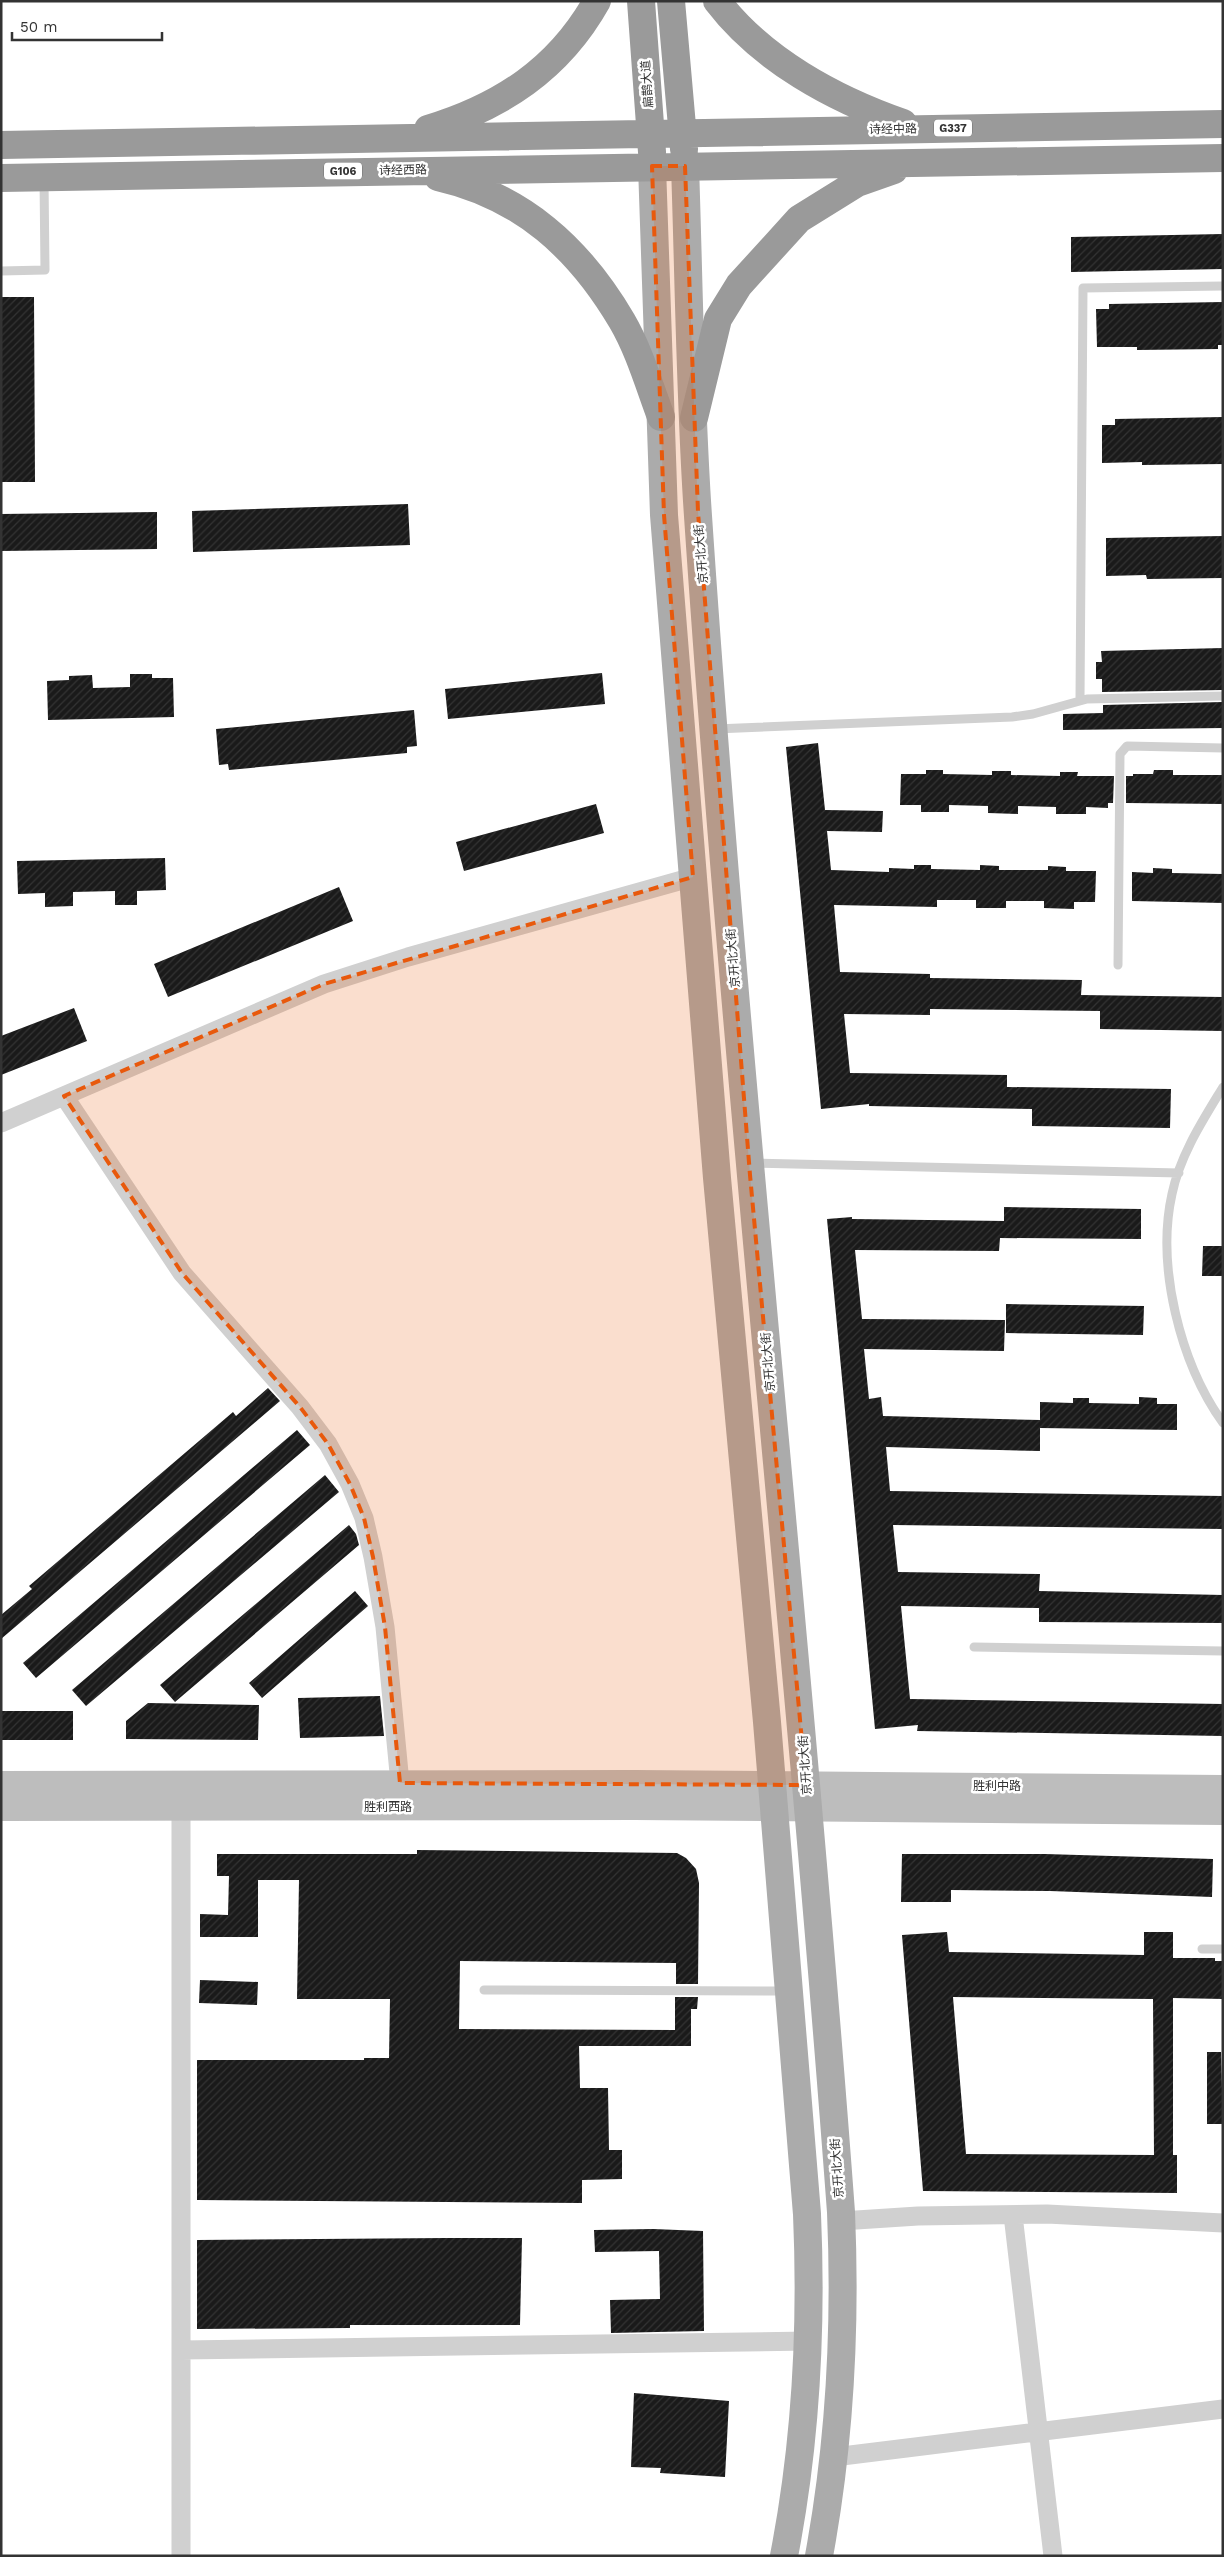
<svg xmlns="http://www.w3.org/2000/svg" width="1224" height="2557" viewBox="0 0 1224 2557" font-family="'Work Sans','Noto Sans SC',sans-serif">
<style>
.building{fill:url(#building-hatch);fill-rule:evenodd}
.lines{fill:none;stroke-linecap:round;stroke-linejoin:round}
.lane{stroke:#d0d0d0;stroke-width:9}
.street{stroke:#d0d0d0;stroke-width:19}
.secondary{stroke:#bdbdbd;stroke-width:26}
.primary{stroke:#ababab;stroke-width:28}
.highway{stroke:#9a9a9a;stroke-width:28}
.marked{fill:#e8590c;fill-opacity:0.2;stroke:#e8590c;stroke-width:4;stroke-dasharray:10 6;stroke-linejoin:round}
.labels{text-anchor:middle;stroke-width:5;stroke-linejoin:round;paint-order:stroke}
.shield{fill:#fff;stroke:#707070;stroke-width:1}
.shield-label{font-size:11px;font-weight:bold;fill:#333}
.street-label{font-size:12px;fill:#333;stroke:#fff}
</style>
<defs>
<pattern id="building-hatch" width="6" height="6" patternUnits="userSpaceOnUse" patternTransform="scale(1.25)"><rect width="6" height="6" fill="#1a1a1a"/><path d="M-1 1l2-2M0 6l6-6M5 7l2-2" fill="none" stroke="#333"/></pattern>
</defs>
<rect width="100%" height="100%" fill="#fff"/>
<path class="building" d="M1223 234V269L1071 272V237Z
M1 297H34L35 482H1Z
M1223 302V345H1218V349L1137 350V347H1097L1096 309H1109V304Z
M1223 417V464L1142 465V462L1102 463V425H1115V419Z
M408 504 410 545 193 552 192 511Z
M157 512V549L1 551V514Z
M1223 536V578L1147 579 1146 575 1106 576V538Z
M1223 648V690L1102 692V679H1096V662H1102L1101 651Z
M602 673 605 704 448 719 445 689Z
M130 674H152V678H173L174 717 48 720 47 681 69 680V676L92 675 93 688 130 687Z
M1223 702V728L1063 730V714L1103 713V705Z
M414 710 417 746 407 747V753L229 770 228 764 219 765 216 729Z
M818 743 825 810 883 811 882 832 827 831 831 870 889 872V868L914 869V865H931V869L980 870V865L999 866V870H1048V866L1066 867V871H1096L1095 902H1074V909L1044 908V901H1006V908H976V900H937V907L834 905 840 972 930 974V978L1082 980 1081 995 1223 997V1031L1100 1029V1011L930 1009V1015L844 1014 850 1073 1007 1075V1087L1171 1089 1170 1128 1032 1126V1109L869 1106V1104L821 1109 786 747Z
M926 770H943V774L992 775V771H1011V775L1060 776V772H1078L1077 776H1114L1113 803H1108V808L1086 807V814H1056V807L1018 806V814L988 813V806L949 805V812H921V805H900L901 774H926Z
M1154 770H1173V775H1223V804L1126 803V776H1133V774H1153Z
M596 804 604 833 464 871 456 842Z
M165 858 166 890 137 891V905H115V891L73 892V906L45 907V893L18 894 17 861Z
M1153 868 1172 869V873L1223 874V903L1132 901V872L1153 873Z
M339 887 353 921 168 997 154 964Z
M74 1008 87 1041 1 1075V1036Z
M1004 1207 1141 1209V1239L1000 1238 999 1251 855 1250 862 1319 1005 1320 1004 1351 864 1349 869 1399 881 1397 883 1416 1040 1420V1451L886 1447 890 1491 1223 1496V1529L893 1525 898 1572 1040 1574 1039 1591 1223 1595V1623L1039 1622V1608L901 1606 910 1699 1223 1704V1736L917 1731 918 1725 875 1729 827 1219 852 1217V1219L1004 1221Z
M1203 1246H1223V1276H1202Z
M1006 1304 1144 1306 1143 1335 1006 1333Z
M268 1388 280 1401 1 1639V1615L32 1589 29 1586 233 1412 236 1416Z
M1139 1397 1157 1398V1404H1177V1430L1040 1428V1402L1073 1403V1398H1089V1403L1139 1404Z
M297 1430 310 1445 36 1678 23 1663Z
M325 1475 339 1492 86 1706 72 1690Z
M349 1525 356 1534 359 1545 175 1702 160 1685Z
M355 1591 368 1606 262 1698 249 1683Z
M380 1696 384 1736 300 1738 298 1698Z
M148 1703 259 1705 258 1740 126 1739V1721Z
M1 1711H73V1740H1Z
M417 1850 677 1853 686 1858 696 1869 699 1883 698 1984H676V1963L460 1961 459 2029 675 2030V1997H698L697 2009H691V2046H579L580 2088H608L609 2150H622V2179L582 2180V2203L197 2200V2060H364V2058H389L390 1999H297L299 1880H258V1937H200V1914L228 1915 229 1876H217V1854H417Z
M902 1854H1045L1213 1859 1212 1897 1050 1891 951 1890V1902H901Z
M947 1932 949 1952 1144 1955V1932H1173V1958H1215V1961H1223V1999L1173 1998V2155H1177V2193L923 2191 902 1935ZM953 1997 1153 1999 1154 2155 966 2154Z
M200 1980 258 1982 257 2005 199 2003Z
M1207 2052H1221L1223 2124H1207Z
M653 2229 703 2231 704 2331 611 2333 610 2300 660 2299 659 2251 595 2252 594 2230Z
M446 2238H522L520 2325H350V2328L197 2329V2240Z
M634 2393 729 2401 725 2477 660 2473 661 2468 631 2467Z"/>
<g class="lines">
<path class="lane" d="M1 271 45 270 44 179
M1080 700 1083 288 1223 286
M715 729 1012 717 1033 714 1087 699 1223 696
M1118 965 1120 754 1127 746 1223 748
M1223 1087C1203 1120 1180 1155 1172 1194 1156 1266 1180 1363 1223 1423
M752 1163 1179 1173
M974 1647 1223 1651
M1202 1949H1223
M484 1990 786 1991"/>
<path class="street" d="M64 1096 182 1273 300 1407 328 1444 350 1484 364 1518 373 1557 385 1627 400 1783
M1 1123 324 984 408 957 693 877
M1013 2215 1053 2556
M841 2221 918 2216 1047 2214 1223 2223
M181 2350 809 2341
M834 2457 1223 2409
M181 2556V1808"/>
<path class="secondary" d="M1 1784 634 1783 1223 1788
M1 1808 634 1807 1223 1812"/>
<path class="primary" d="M652 166 664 515 717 1178 767 1722 807 2214C812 2329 806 2443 784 2556
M685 166C689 282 690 400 698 516 736 1082 799 1646 841 2212 846 2328 840 2442 819 2556"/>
<path class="highway" d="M641 1 652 152
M671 1 684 149
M717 1C762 60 834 99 903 123
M428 129C501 107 559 69 597 1
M1 145 1223 124
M438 177C522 196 579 248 622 321 639 350 649 385 661 417
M1 178 1223 158
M694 418 718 319 739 285 799 219 857 183 894 170"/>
</g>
<path class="marked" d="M652 166H685L698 512 750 1175 806 1785 400 1783 385 1627 373 1557 364 1518 350 1484 328 1444 300 1407 182 1273 64 1096 324 984 693 877 664 515Z"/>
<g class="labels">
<g class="shield">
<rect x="934" y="119.5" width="38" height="17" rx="4"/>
<rect x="324" y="162.5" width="38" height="17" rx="4"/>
</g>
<g class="shield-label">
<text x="953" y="132">G337</text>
<text x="343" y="175">G106</text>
</g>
<g class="street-label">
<text transform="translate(647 84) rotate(-94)" y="4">扁鹊大道</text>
<text transform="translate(893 129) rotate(-1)" y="4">诗经中路</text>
<text transform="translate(403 170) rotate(-1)" y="4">诗经西路</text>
<text transform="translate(701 554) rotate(-95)" y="4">京开北大街</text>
<text transform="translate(733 958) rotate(-95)" y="4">京开北大街</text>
<text transform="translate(768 1362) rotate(-95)" y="4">京开北大街</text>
<text transform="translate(805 1765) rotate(-94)" y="4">京开北大街</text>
<text x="997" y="1790">胜利中路</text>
<text x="388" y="1811">胜利西路</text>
<text transform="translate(837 2168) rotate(-94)" y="4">京开北大街</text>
</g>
</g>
<rect width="1224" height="2557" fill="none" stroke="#333333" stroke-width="5"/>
<path d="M12 32v8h150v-8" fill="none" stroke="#333333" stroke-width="2.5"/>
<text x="20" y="32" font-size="15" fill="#333333" stroke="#ffffff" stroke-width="4" paint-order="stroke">50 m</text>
</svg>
